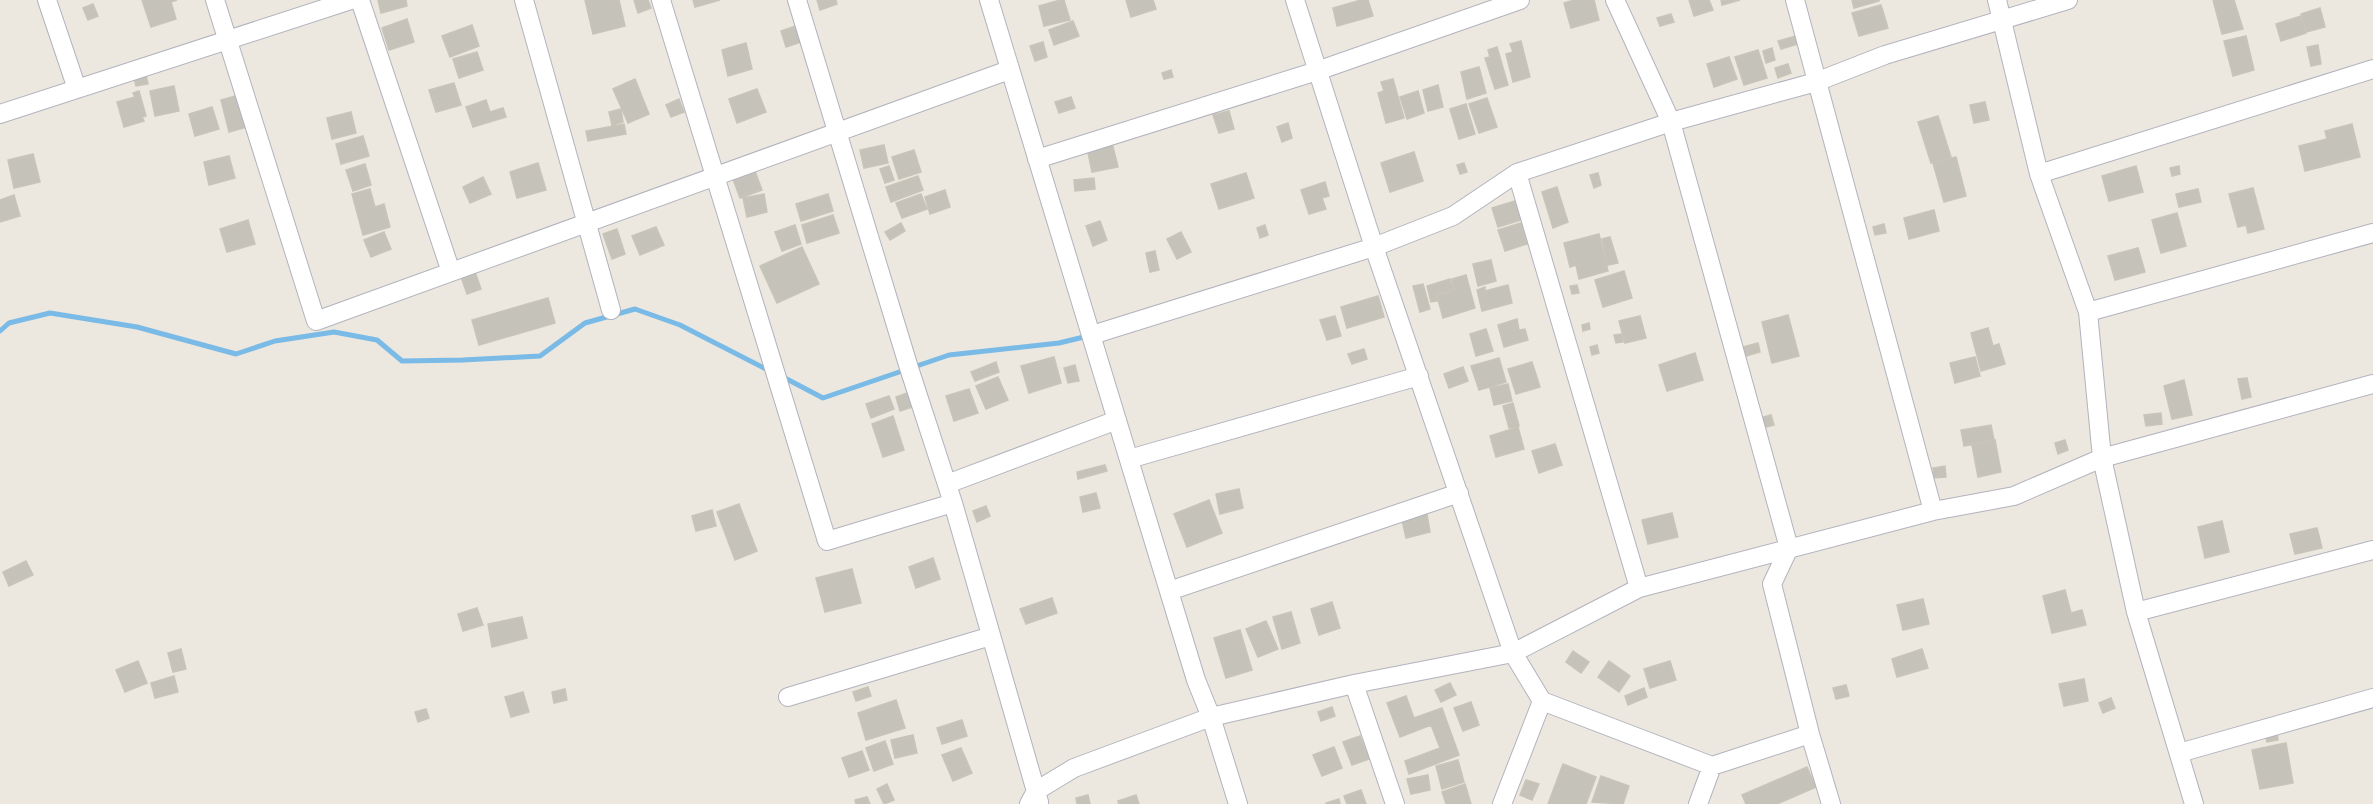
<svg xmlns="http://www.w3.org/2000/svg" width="2373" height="804" viewBox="0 0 2373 804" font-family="Barlow,sans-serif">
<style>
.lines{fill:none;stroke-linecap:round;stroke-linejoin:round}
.stream{stroke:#79bae7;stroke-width:5}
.building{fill:#c5c2ba;stroke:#c8c4b8;stroke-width:1.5}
.minor-casing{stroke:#b2b3be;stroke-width:20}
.minor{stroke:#fff;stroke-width:18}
</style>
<rect width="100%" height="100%" fill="#ece8df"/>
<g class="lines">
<path class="stream" d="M0 331 9 323 50 313 137 327 236 354 275 341 334 332 377 340 402 361 463 360 540 356 585 323 635 309 680 325 770 371
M781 376 823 398 949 355 1059 343 1088 336"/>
</g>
<path class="building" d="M142 0H177L171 2 176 19 151 27Z
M378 0H406L407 6 381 13Z
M585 0H619L625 26 593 34Z
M634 0H648L651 8 638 13Z
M693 0H720L695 7Z
M817 0H836L837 4 820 10Z
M1060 0H1064L1070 20 1044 26 1039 6Z
M1126 0H1153L1156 9 1131 17Z
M1361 0H1368L1373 16 1337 26 1333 8Z
M1574 0H1594L1599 20 1571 28 1564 3Z
M1689 0H1709L1713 10 1694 16Z
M1721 0H1740L1722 5Z
M1852 0H1879V1L1854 8Z
M2213 0H2234L2243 29 2222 34Z
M93 4 98 16 88 20 83 8Z
M1881 5 1888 28 1859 36 1852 13Z
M2320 8 2325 27 2306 32 2301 14Z
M1671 14 1674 22 1660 26 1657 18Z
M2301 16 2306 33 2281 41 2276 24Z
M407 19 414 42 389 50 382 28Z
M1073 21 1079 36 1054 45 1049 30Z
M472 25 479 46 450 57 442 36Z
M799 25 804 41 786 47 781 31Z
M1796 36 1798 44 1781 49 1778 41Z
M2246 36 2254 70 2233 76 2224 41Z
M1521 41 1530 77 1513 82 1506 54 1513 52 1510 44Z
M1043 42 1047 57 1035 61 1030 46Z
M746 43 752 69 728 76 722 50Z
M2318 45 2321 64 2311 66 2307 47Z
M1497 47 1508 85 1495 89 1485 58 1490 57 1488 50Z
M1772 48 1775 60 1766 63 1763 51Z
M1758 50 1767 78 1744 85 1735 57Z
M477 52 483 70 459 78 453 59Z
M1729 57 1737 79 1714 87 1707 64Z
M1788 64 1791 73 1778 78 1775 68Z
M1479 67 1486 93 1467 99 1461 72Z
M1171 70 1173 77 1164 79 1162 73Z
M146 75 148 84 136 86 134 78Z
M635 79 649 114 628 123 613 89Z
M1393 79 1404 118 1386 123 1378 93 1384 91 1381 82Z
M454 83 461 105 436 112 429 90Z
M1438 85 1443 107 1428 111 1423 90Z
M174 86 179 111 155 116 150 91Z
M757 89 766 112 737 123 729 99Z
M139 91 146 116 142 117 144 121 124 127 117 102 135 97 133 93Z
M1418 91 1424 113 1407 119 1400 97Z
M239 95 247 127 229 132 221 100Z
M1071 97 1075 108 1059 113 1055 102Z
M1487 98 1497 127 1479 133 1469 104Z
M679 99 684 112 671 117 666 105Z
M486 100 490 112 503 108 506 117 473 127 466 107Z
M1985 102 1989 120 1974 123 1970 105Z
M1466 104 1475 134 1459 139 1450 109Z
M212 107 219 129 195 136 189 114Z
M621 109 623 122 612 125 609 112Z
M1229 111 1234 129 1219 133 1213 115Z
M351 112 356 133 332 139 327 118Z
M1938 116 1951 157 1931 163 1918 122Z
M1288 123 1292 138 1282 142 1277 127Z
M624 124 626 134 588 141 586 131Z
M2352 124 2360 157 2305 171 2299 146 2327 139 2325 131Z
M363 136 369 156 341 164 336 144Z
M1112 143 1118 167 1092 172 1087 148Z
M884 145 888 163 864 168 860 150Z
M914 150 921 172 899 179 892 157Z
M1414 152 1423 181 1390 192 1381 163Z
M33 154 40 182 14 188 8 160Z
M229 156 235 178 209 185 204 162Z
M1956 157 1966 196 1944 202 1933 163Z
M538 163 546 190 517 198 510 172Z
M1464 163 1467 172 1460 174 1457 165Z
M365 164 371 185 353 191 346 170Z
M889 166 894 180 885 183 880 169Z
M2136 166 2143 192 2109 201 2102 176Z
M2179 166 2180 174 2172 176 2170 168Z
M755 171 762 190 740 198 733 179Z
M1246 173 1254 198 1219 209 1211 184Z
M1598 173 1601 185 1594 188 1590 175Z
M918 176 923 190 891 202 886 187Z
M483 177 491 194 470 203 463 187Z
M1094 178 1095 189 1075 191 1074 180Z
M1325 182 1329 196 1322 198 1326 209 1309 214 1301 190Z
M1557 187 1568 222 1553 228 1542 192Z
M2253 188 2264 229 2248 233 2246 225 2238 227 2229 194Z
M370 189 375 207 384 204 390 227 363 235 352 194Z
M2198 189 2201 202 2179 207 2176 194Z
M945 190 950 207 930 214 925 197Z
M764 194 767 212 747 217 743 198Z
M828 194 833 211 801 221 796 204Z
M921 194 927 209 902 218 896 203Z
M14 195 20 216 0 222V200Z
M1515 201 1521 220 1498 227 1492 208Z
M1934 210 1939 231 1909 239 1904 218Z
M2177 213 2186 246 2161 253 2152 220Z
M833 215 839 233 807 243 802 225Z
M248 220 255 244 227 252 220 229Z
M1100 221 1107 240 1093 246 1086 226Z
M901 223 905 231 890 240 885 232Z
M1521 223 1527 244 1505 251 1498 230Z
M1884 224 1886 233 1875 235 1873 227Z
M795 225 801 244 782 251 775 232Z
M1265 225 1268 235 1260 238 1257 228Z
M656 227 664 245 640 255 632 236Z
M617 229 625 254 612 259 603 234Z
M384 232 391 249 371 257 364 240Z
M1181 232 1191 252 1177 259 1167 239Z
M1599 234 1608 271 1579 279 1576 265 1570 267 1564 243Z
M1610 237 1618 263 1608 265 1602 239Z
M802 247 819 284 777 303 760 266Z
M2138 248 2145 272 2115 280 2108 256Z
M1155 251 1159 270 1150 272 1146 253Z
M1491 260 1496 281 1478 286 1473 264Z
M473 266 481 289 467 294 459 271Z
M1624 271 1632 298 1603 307 1595 280Z
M1466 275 1475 308 1443 318 1437 296 1455 290 1452 279Z
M1450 279 1454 290 1435 295 1437 301 1431 302 1427 286Z
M1423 284 1430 309 1420 312 1413 286Z
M1508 285 1512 303 1482 311 1477 290 1485 287V291Z
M1577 285 1579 293 1572 294 1570 286Z
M1378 296 1384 317 1347 328 1341 307Z
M548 298 555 323 479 345 472 320Z
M1788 315 1799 356 1772 363 1762 322Z
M1335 316 1341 336 1327 340 1320 320Z
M1640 316 1646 338 1625 343 1619 321Z
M1517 319 1519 330 1525 329 1528 340 1504 347 1498 325Z
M1589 323 1590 329 1583 331 1582 325Z
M1988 328 1993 346 1999 344 2005 364 1981 371 1971 333Z
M1486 329 1493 351 1476 356 1470 334Z
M1621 334 1623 342 1616 343 1614 335Z
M1758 343 1760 352 1746 356 1743 347Z
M1597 345 1599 353 1592 355 1590 347Z
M1364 349 1367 359 1352 364 1348 354Z
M1695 353 1703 380 1667 391 1659 365Z
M1054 357 1061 383 1029 393 1021 366Z
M1975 357 1980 376 1955 383 1950 363Z
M1499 358 1506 382 1479 390 1471 366Z
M996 362 999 372 975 381 971 372Z
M1532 362 1540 387 1516 394 1508 369Z
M1075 365 1079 381 1068 383 1064 368Z
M1463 367 1468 381 1449 388 1444 374Z
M998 377 1008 400 986 409 976 386Z
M2247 378 2251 397 2242 399 2238 379Z
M2184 380 2192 415 2172 419 2164 386Z
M1508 384 1512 401 1494 405 1490 388Z
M969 389 978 413 954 421 946 396Z
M910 392 915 406 900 411 896 397Z
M889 396 894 409 871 418 866 404Z
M1513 403 1519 426 1509 428 1503 406Z
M2161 413 2162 424 2146 426 2144 415Z
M1771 415 1774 425 1762 428 1760 418Z
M893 416 904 450 883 457 872 424Z
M1991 425 1994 440 1964 446 1961 430Z
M1518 427 1524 449 1496 457 1490 436Z
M1995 440 2001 472 1978 477 1972 445Z
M2065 440 2068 450 2058 454 2055 443Z
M1555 444 1562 465 1539 473 1532 451Z
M1105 465 1107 471 1078 479 1077 472Z
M1945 466 1946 477 1934 478 1933 468Z
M1239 489 1243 508 1220 514 1216 494Z
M1096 493 1100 508 1083 512 1080 497Z
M1209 500 1222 533 1187 547 1174 514Z
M739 504 757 551 735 560 717 512Z
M986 506 990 516 977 522 973 511Z
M712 510 716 526 696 531 692 516Z
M1672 513 1678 537 1648 544 1642 520Z
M1427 514 1430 532 1406 538 1402 520Z
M2222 521 2229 552 2205 558 2198 527Z
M2317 528 2322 548 2295 554 2290 534Z
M933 558 940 579 916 588 909 567Z
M26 561 33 575 9 586 3 572Z
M852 569 861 603 825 612 816 578Z
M2065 590 2071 613 2082 610 2086 625 2052 633 2043 596Z
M1052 598 1057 613 1026 624 1020 609Z
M1923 599 1929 624 1903 630 1897 605Z
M1332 602 1340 628 1319 635 1311 609Z
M477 608 483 625 463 631 458 614Z
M1291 612 1300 643 1282 649 1273 617Z
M522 617 527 638 492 647 488 624Z
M1266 621 1278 649 1258 657 1246 629Z
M1240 630 1252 670 1226 678 1214 638Z
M181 649 186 669 173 672 168 653Z
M1922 649 1928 668 1897 677 1892 659Z
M1573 651 1589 662 1581 673 1566 662Z
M138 661 147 683 125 692 116 670Z
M1609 661 1630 676 1619 692 1598 677Z
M1670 661 1676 680 1650 688 1644 669Z
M174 676 178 692 155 698 151 683Z
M2084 679 2088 701 2064 706 2059 684Z
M1450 683 1456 695 1441 702 1435 690Z
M1846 685 1849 696 1836 699 1833 688Z
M868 687 871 696 856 701 853 692Z
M1644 688 1647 697 1628 705 1625 696Z
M565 689 567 700 554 703 552 692Z
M523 692 529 712 511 717 505 697Z
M1406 696 1414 718 1442 708 1459 755 1409 774 1405 761 1440 748 1431 725 1400 737 1387 703Z
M2111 698 2115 708 2103 713 2099 703Z
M896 700 905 728 866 740 858 713Z
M1471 702 1479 725 1463 731 1454 708Z
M1332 707 1335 716 1321 721 1318 712Z
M426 709 429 718 418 722 415 712Z
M962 720 967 736 942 744 937 728Z
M2277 731 2278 740 2267 742 2265 733Z
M913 735 917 753 895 758 891 740Z
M1360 736 1369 759 1352 765 1343 742Z
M885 741 893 764 874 771 866 748Z
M2286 743 2293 783 2260 789 2252 750Z
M1334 747 1342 768 1322 776 1313 755Z
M961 748 972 773 953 781 942 755Z
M862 751 869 770 849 777 842 758Z
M1458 760 1464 782 1442 789 1436 766Z
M1563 764 1596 777 1586 804H1548Z
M1807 767 1816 787 1777 804H1746L1742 795Z
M1428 775 1430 790 1411 794 1407 779Z
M1601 776 1629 786 1623 804 1592 802Z
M1526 780 1539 784 1532 800 1520 795Z
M887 784 894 800 884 804 877 789Z
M1465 784 1471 804H1446L1442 792Z
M1361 790 1366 804H1347L1344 796Z
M1088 795 1090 804H1077L1076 798Z
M1136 795 1139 804H1119L1118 801Z
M867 797 870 804H856L855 800Z
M1339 799 1340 804H1327L1326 803Z"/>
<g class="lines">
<g class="minor-casing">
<path id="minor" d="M47 0 77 89
M215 0 316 321 1009 70
M360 0 451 272
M524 0 611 310
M661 0 827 541 953 503
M797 0 909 368 953 503 1039 802
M989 0 1196 680 1211 717 1238 804
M1295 0 1374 247 1513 653 1542 701 1712 766 1810 734
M1615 0 1671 122 1789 548 1772 584 1810 734 1831 804
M1795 0 1933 511
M1997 0 2039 174 2088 312 2102 458 2136 612 2194 804
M0 114 351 0
M1037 159 1317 71 1520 0
M1517 173 1639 588
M2039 174 2373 69
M2088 312 2373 233
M1092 335 1374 247 1453 216 1517 173 1671 122 1816 82 1885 55 2068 0
M1129 459 1419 376
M947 484 1117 420
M1169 591 1459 493
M2136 612 2373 550
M1354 684 1395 804
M788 697 991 636
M2179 753 2373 698
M1029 804 1036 791 1074 768 1211 717 1354 684 1513 653 1639 588 1933 511 2014 496 2102 458 2373 384
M1502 804 1542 701
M1698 804 1712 766"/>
</g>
<use href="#minor" class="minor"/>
</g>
</svg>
